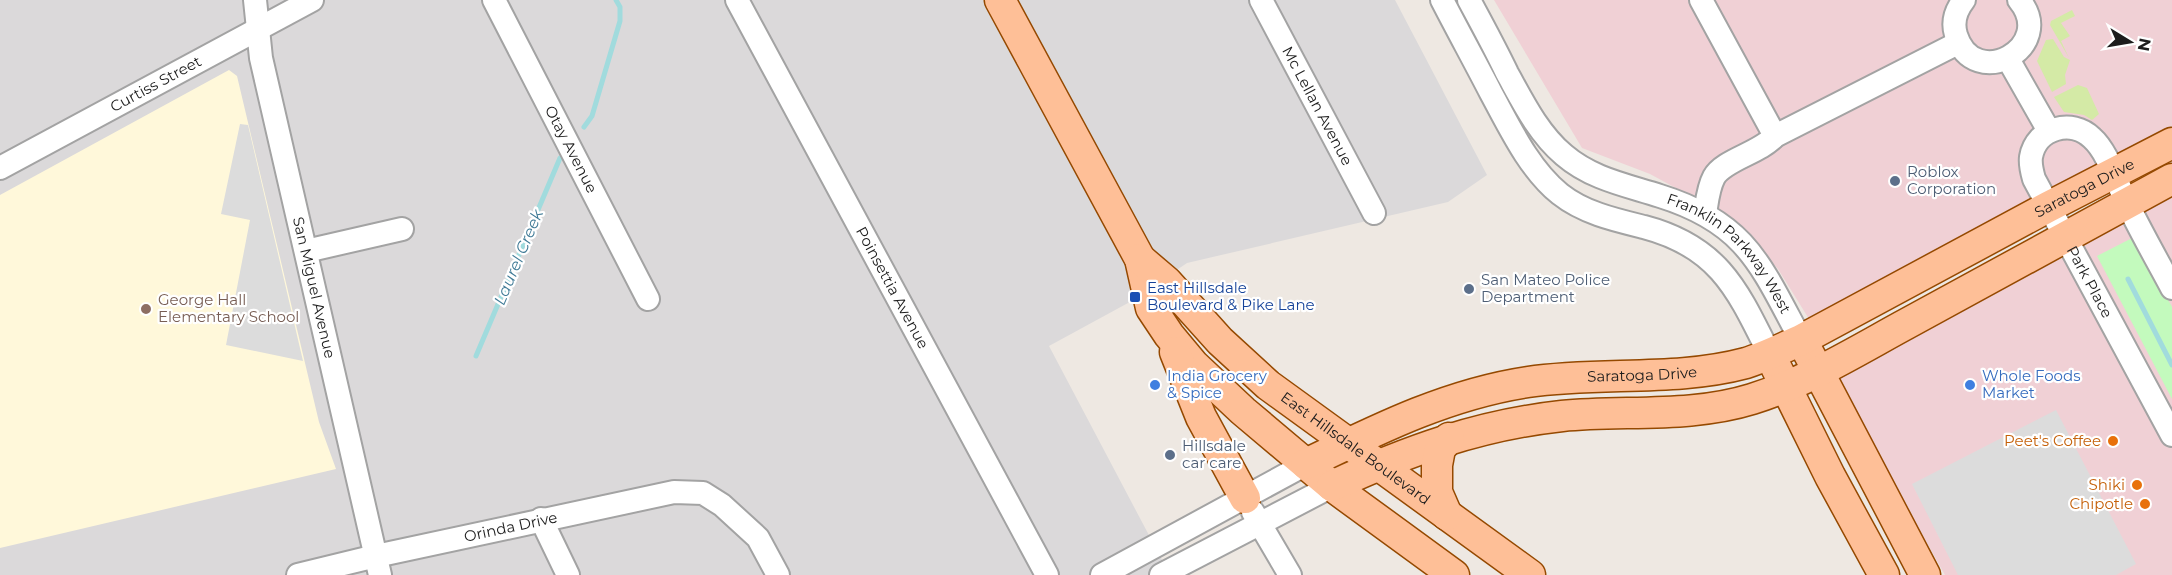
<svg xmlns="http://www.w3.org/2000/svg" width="2172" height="575" viewBox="0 0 2172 575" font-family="Montserrat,sans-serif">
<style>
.residential{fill:#dbd9da}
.commercial{fill:#f0d0d5}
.education{fill:#fff8da}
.grass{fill:#d4eaa6}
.park{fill:#c3fabd}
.parking{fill:#dcdcdc}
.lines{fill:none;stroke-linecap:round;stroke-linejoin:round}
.stream{stroke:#a1dbdd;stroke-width:5}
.minor-casing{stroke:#a3a3a3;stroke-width:26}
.major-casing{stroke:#954900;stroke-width:33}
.minor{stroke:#fff;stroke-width:22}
.major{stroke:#febf97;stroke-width:30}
.service-dot{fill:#5c6f8a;stroke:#fff;stroke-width:2}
.transit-dot{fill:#1a4fb4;stroke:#fff;stroke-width:2}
.education-dot{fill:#8d6e63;stroke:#fff;stroke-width:2}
.shop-dot{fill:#3f7fe0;stroke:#fff;stroke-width:2}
.food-dot{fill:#e8710a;stroke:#fff;stroke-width:2}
.labels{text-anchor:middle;stroke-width:4.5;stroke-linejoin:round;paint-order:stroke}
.street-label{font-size:15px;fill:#1c1c1c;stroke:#fff}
.service-label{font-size:15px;fill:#4e5e75;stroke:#fff;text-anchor:start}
.transit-label{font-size:15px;fill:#164399;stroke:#fff;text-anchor:start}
.education-label{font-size:15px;fill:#785e54;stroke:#fff;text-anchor:start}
.shop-label{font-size:15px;fill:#366cbe;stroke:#fff;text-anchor:start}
.food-label{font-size:15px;fill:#c56008;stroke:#fff;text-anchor:end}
.water-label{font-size:16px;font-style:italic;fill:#3f7a96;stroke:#fff}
</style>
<rect width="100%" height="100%" fill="#eee8e2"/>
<path class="residential" d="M0 0H1395L1487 175 1448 202 1187 263 1128 303 1049 346 1170 575H0Z"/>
<path class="commercial" d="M1494 0H2172V126L2139 146 1809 319 1778 269 1731 218 1650 174 1582 148Z
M2172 191V575H1945L1829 371Z"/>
<path class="education" d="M229 70 237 76 319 422 336 469 0 548V195Z"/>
<path class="grass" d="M2072 10 2075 16 2061 23 2070 36 2061 41 2069 58 2050 25 2051 21Z
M2053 39 2064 57 2070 60 2065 75 2066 84 2052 92 2037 61 2046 40Z
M2078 85 2087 88 2099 114 2092 120 2084 115 2064 112 2054 97Z"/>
<path class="park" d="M2134 237 2172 307V399L2097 256Z"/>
<path class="parking" d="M240 124 248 125 303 361 226 345 250 220 221 214Z
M2056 410 2136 564 2116 575H1958L1912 484Z"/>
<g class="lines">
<path class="stream" d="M584 127 592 116 620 21V7L616 0
M2128 279 2172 365
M476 356 560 158"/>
<g class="minor-casing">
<g id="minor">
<path id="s1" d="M255 0 261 58 380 575"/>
<path id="s2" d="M494 0 648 299"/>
<path id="s3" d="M737 0 1047 575"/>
<path id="s4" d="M1261 0 1374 213"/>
<path d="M1442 0C1458 31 1475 62 1491 93 1510 128 1529 169 1560 194 1584 213 1615 220 1644 227 1720 247 1738 291 1770 355"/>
<path id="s5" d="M1469 0C1482 24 1495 48 1507 73 1523 102 1538 133 1564 155 1592 179 1626 185 1660 196 1747 223 1761 266 1801 340"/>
<path d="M1701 0 1775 136"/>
<path d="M1964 0C1956 10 1952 22 1956 35 1974 93 2058 47 2019 0"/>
<path d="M2008 59 2049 131"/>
<path id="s6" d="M0 168 312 0"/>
<path d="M1705 214C1707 202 1708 188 1714 177 1723 160 1760 153 1775 136L1958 43"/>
<path d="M306 251 402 229"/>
<path id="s7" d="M2172 288C2157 260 2141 232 2127 203 2117 184 2108 152 2092 138 2072 118 2036 128 2031 157 2030 164 2032 172 2034 179L2172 435"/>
<path d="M1253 512 1290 575"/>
<path d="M541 519 568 575"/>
<path id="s8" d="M298 575 376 556 674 492 703 493 722 505 758 538 778 575"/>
<path d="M1102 575 1306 464"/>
<path d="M1161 575 1332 486"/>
</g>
</g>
<g class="major-casing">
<g id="major">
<path d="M1000 0 1140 259 1151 308 1169 335 1194 365 1243 411 1332 486 1454 575"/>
<path id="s9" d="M1140 259 1167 282 1220 341 1268 385 1530 575"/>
<path d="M1175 352 1201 417 1245 498"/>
<path d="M1808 352 1925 575"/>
<path d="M1776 367 1830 476 1884 575"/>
<path id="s10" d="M1306 464C1378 429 1448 394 1528 382 1600 371 1675 382 1746 363 1765 357 1783 348 1801 340L2048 207 2172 143"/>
<path d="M1332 486C1407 451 1479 425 1562 416 1625 410 1691 418 1752 399 1807 382 1858 350 1908 323 1996 275 2084 227 2172 179"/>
<path d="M1447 515 1437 492V465L1440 449 1449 438"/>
</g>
</g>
<use href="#minor" class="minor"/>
<use href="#major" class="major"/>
</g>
<g class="service-dot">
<circle cx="1895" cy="181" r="6"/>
<circle cx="1469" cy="289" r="6"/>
<circle cx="1170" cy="455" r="6"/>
</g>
<rect class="transit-dot" x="1129" y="291" width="12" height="12" rx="3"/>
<circle class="education-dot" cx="146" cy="309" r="6"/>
<g class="shop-dot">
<circle cx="1155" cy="385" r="6"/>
<circle cx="1970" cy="385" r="6"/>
</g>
<g class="food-dot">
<circle cx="2113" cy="441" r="6"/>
<circle cx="2137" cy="485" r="6"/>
<circle cx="2145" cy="504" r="6"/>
</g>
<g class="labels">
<g class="street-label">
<text dy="5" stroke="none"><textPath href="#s6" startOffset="177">Curtiss Street</textPath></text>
<text dy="5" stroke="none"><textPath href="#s4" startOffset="120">Mc Lellan Avenue</textPath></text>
<text dy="5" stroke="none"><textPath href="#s2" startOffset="168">Otay Avenue</textPath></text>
<text dy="5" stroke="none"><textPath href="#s10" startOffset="838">Saratoga Drive</textPath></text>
<text dy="5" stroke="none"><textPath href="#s5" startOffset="381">Franklin Parkway West</textPath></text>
<text dy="5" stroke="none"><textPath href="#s7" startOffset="388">Park Place</textPath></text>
<text dy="5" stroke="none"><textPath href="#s1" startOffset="294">San Miguel Avenue</textPath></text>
<text dy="5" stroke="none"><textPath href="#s3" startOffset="327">Poinsettia Avenue</textPath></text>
<text dy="5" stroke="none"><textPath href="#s10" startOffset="352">Saratoga Drive</textPath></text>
<text dy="5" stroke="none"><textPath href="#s9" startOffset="288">East Hillsdale Boulevard</textPath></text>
<text dy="5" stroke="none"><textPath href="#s8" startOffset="218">Orinda Drive</textPath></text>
</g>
<g class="service-label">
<text x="1907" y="177">Roblox<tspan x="1907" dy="17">Corporation</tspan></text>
<text x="1481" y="285">San Mateo Police<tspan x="1481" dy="17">Department</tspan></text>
<text x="1182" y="451">Hillsdale<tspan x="1182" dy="17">car care</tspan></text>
</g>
<g class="transit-label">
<text x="1147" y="293">East Hillsdale<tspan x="1147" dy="17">Boulevard &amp; Pike Lane</tspan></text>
</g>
<g class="education-label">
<text x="158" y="305">George Hall<tspan x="158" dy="17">Elementary School</tspan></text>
</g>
<g class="shop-label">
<text x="1167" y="381">India Grocery<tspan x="1167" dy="17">&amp; Spice</tspan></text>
<text x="1982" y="381">Whole Foods<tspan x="1982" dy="17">Market</tspan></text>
</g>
<g class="food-label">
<text x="2101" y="446">Peet's Coffee</text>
<text x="2125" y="490">Shiki</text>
<text x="2133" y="509">Chipotle</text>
</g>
<g class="water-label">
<text transform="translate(518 257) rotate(-67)" y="6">Laurel Creek</text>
</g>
</g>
<g transform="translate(2130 42) rotate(101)" stroke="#ffffff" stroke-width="4.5" paint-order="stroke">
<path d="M0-4.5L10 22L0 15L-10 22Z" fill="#1c1c1c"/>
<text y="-9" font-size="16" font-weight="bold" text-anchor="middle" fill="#1c1c1c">N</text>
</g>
</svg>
